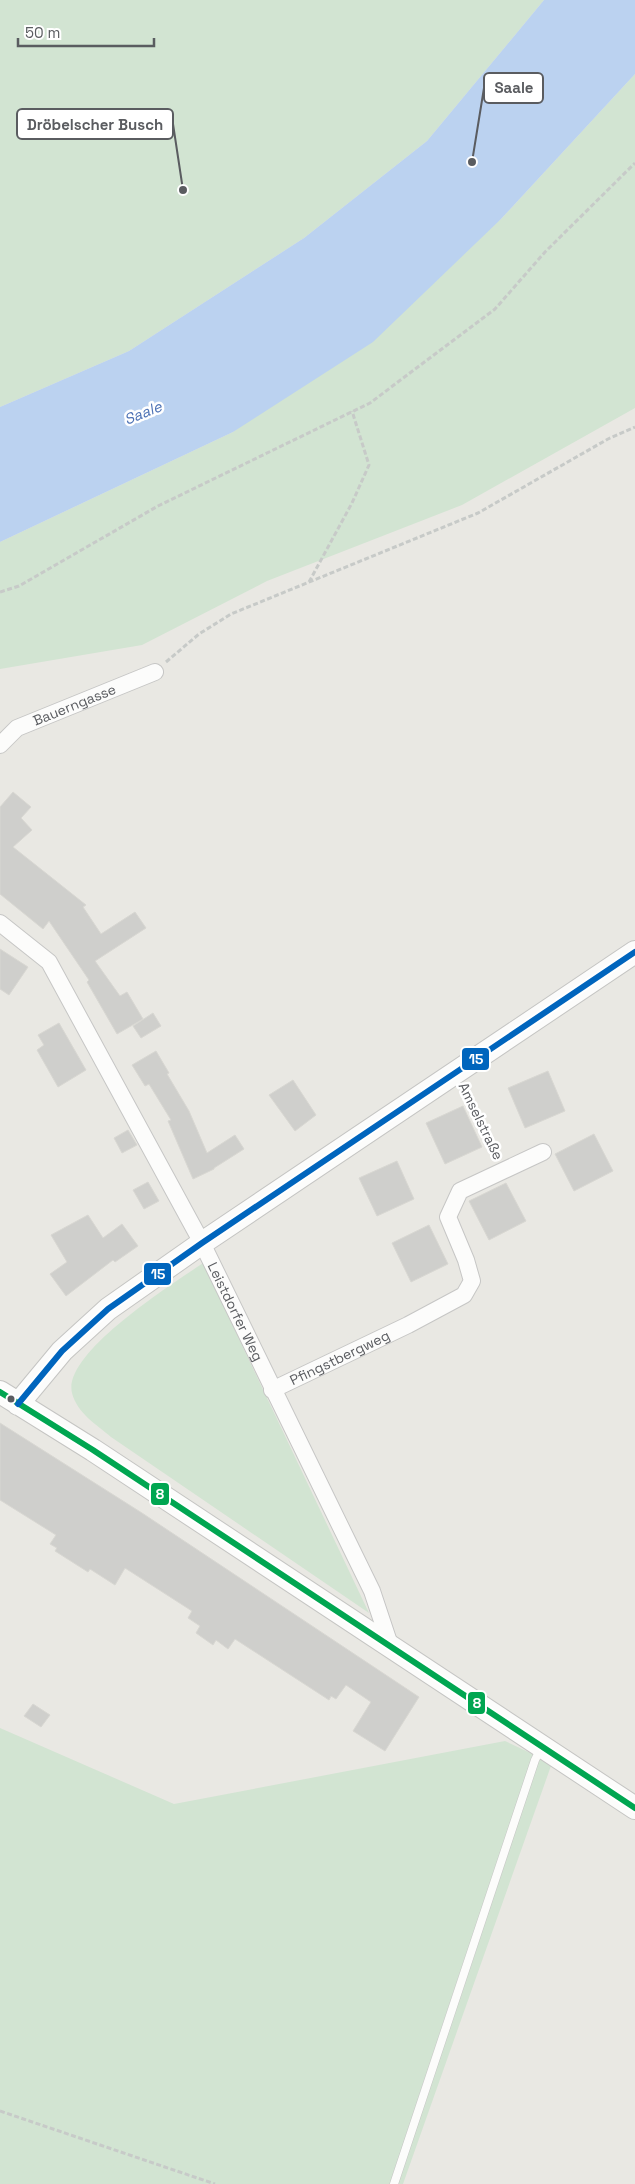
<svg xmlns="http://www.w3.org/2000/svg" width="635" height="2184" viewBox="0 0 635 2184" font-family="'Space Grotesk',sans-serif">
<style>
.green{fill:#d2e4d2}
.water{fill:#bbd2f0}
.building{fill:#cfcfcc;stroke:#d8d7d2}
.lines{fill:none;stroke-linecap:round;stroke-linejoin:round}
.lane-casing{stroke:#c6c6c5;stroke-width:9}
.street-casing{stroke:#c6c6c5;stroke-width:18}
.secondary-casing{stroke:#c5c5c3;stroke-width:24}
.path{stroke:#c7cac8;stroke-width:3;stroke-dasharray:5 2.5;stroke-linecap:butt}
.lane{stroke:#fcfcfb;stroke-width:8}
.street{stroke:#fcfcfb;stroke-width:16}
.secondary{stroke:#fcfcfb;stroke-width:22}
.bus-1-casing{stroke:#fff;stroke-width:10}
.bus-2-casing{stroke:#fff;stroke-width:10}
.bus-1{stroke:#00a651;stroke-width:6}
.bus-2{stroke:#0065bd;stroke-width:6}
.bus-dot{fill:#5a5c60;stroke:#fff;stroke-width:2}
.labels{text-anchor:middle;stroke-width:5;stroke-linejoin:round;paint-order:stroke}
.street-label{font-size:14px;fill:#5a5c60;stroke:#fff}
.water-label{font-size:15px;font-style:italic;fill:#4d72b5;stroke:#fff}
.leader{fill:none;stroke:#5a5c60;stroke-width:2}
.callout-dot{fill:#5a5c60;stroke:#fff;stroke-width:2}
.callout{fill:#fff;stroke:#5a5c60;stroke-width:2}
.callout-label{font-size:15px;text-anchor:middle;font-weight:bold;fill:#5a5c60}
.line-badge{stroke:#fff;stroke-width:2}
.badge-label{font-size:14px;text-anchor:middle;font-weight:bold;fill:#fff}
</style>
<rect width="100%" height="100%" fill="#e9e8e3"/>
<path class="green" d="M0 0H544L427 141 304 238 129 351 0 407Z
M635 74V408L462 505 267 581 142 645 0 669V542L233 432 501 219Z
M203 1263 369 1613 111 1437C96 1424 77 1413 72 1393 62 1353 174 1283 203 1263Z
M0 1728 174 1804 505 1741 552 1763 403 2184H0Z"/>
<path class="water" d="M544 0H635V74L501 219 373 342 233 432 0 542V407L129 351 304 238 427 141Z"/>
<path class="building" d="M13 792 31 807 21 818 32 830 13 847 86 905 83 907 101 934 135 912 146 928 95 961 120 996 127 992 143 1019 117 1034 87 982 89 980 49 921 43 929 0 894V807Z
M0 949 28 967 9 995 0 989Z
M153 1013 161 1026 141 1038 133 1026Z
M59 1023 86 1070 58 1087 37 1050 44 1045 38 1035Z
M156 1051 169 1073 167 1074 189 1111 207 1153 235 1135 244 1149 214 1168V1169L193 1179 168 1121 171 1120 149 1084 145 1086 132 1065Z
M548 1071 565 1111 525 1128 508 1088Z
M293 1080 316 1115 295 1131 269 1095Z
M463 1106 482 1147 445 1164 426 1123Z
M128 1130 137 1145 122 1153 114 1138Z
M594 1134 613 1171 574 1191 555 1154Z
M397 1161 414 1199 377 1216 359 1178Z
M148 1182 159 1201 144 1209 133 1190Z
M506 1183 526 1221 489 1240 469 1201Z
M88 1215 103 1238 122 1224 138 1246 115 1262 113 1260 66 1296 50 1274 67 1262 51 1235Z
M429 1225 448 1264 411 1282 392 1243Z
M0 1423 142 1513 419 1697 385 1751 353 1731 371 1702 346 1685 336 1699 331 1696 329 1700 235 1639 228 1649 216 1640 213 1645 196 1633 200 1626 188 1618 192 1611 125 1568 115 1585 90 1569 88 1572 55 1551 57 1548 50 1544 56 1535 0 1500Z
M33 1704 50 1715 41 1727 24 1716Z"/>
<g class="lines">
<g class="lane-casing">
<path id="lane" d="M394 2184 535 1760 541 1748"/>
</g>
<g class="street-casing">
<g id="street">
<path id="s1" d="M0 745 17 728 155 672"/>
<path id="s2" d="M0 923 49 962 202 1243 372 1591 390 1645"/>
<path id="s3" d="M272 1390 408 1325 464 1295 472 1281 466 1260 448 1217 460 1191 543 1152"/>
</g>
</g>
<g class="secondary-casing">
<path id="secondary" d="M0 1392 93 1450 635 1808
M18 1404 62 1351 108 1309 202 1243 635 952"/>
</g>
<path class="path" d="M309 582 352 503 369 465 352 411
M0 592 19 586 158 506 370 403 495 309 545 252 635 163
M166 662 199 634 231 614 478 513 608 439 635 427
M466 1090 498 1156
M0 2111 215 2184"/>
<use href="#lane" class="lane"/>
<use href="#street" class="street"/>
<use href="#secondary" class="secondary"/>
<g class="bus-1-casing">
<path id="bus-1" d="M0 1392 93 1450 635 1808"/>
</g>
<g class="bus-2-casing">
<path id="bus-2" d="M18 1404 62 1351 108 1309 202 1243 635 952"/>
</g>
<use href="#bus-1" class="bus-1"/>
<use href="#bus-2" class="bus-2"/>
</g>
<circle class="bus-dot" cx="11" cy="1399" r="4.5"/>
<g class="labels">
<g class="street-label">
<text dy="5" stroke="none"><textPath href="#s1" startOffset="86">Bauerngasse</textPath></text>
<text transform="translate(481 1121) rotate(64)" y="5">Amselstraße</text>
<text dy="5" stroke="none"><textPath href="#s2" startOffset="459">Leistdorfer Weg</textPath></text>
<text dy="5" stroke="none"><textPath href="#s3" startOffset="75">Pfingstbergweg</textPath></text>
</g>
<g class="water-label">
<text transform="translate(143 413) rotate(-22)" y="5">Saale</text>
</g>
</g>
<path class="leader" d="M472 162L484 88M183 190L173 124"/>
<g class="callout-dot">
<circle cx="472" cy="162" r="5"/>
<circle cx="183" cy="190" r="5"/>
</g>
<g class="callout">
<rect x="484" y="73" width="59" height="30" rx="5"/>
<rect x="17" y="109" width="156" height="30" rx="5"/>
</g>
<g class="callout-label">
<text x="514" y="93">Saale</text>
<text x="95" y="130">Dröbelscher Busch</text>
</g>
<g class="line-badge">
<rect x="461" y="1047" width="29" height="24" rx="5" fill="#0065bd"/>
<rect x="143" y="1262" width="29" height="24" rx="5" fill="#0065bd"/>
<rect x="150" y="1482" width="20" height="24" rx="5" fill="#00a651"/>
<rect x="467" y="1691" width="19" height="24" rx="5" fill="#00a651"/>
</g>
<g class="badge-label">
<text x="476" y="1064">15</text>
<text x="158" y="1279">15</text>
<text x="160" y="1499">8</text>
<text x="477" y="1708">8</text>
</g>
<path d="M18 38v8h136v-8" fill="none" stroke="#5a5c60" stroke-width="2.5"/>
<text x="25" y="38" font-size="15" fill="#5a5c60" stroke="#ffffff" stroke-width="4" paint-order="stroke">50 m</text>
</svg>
